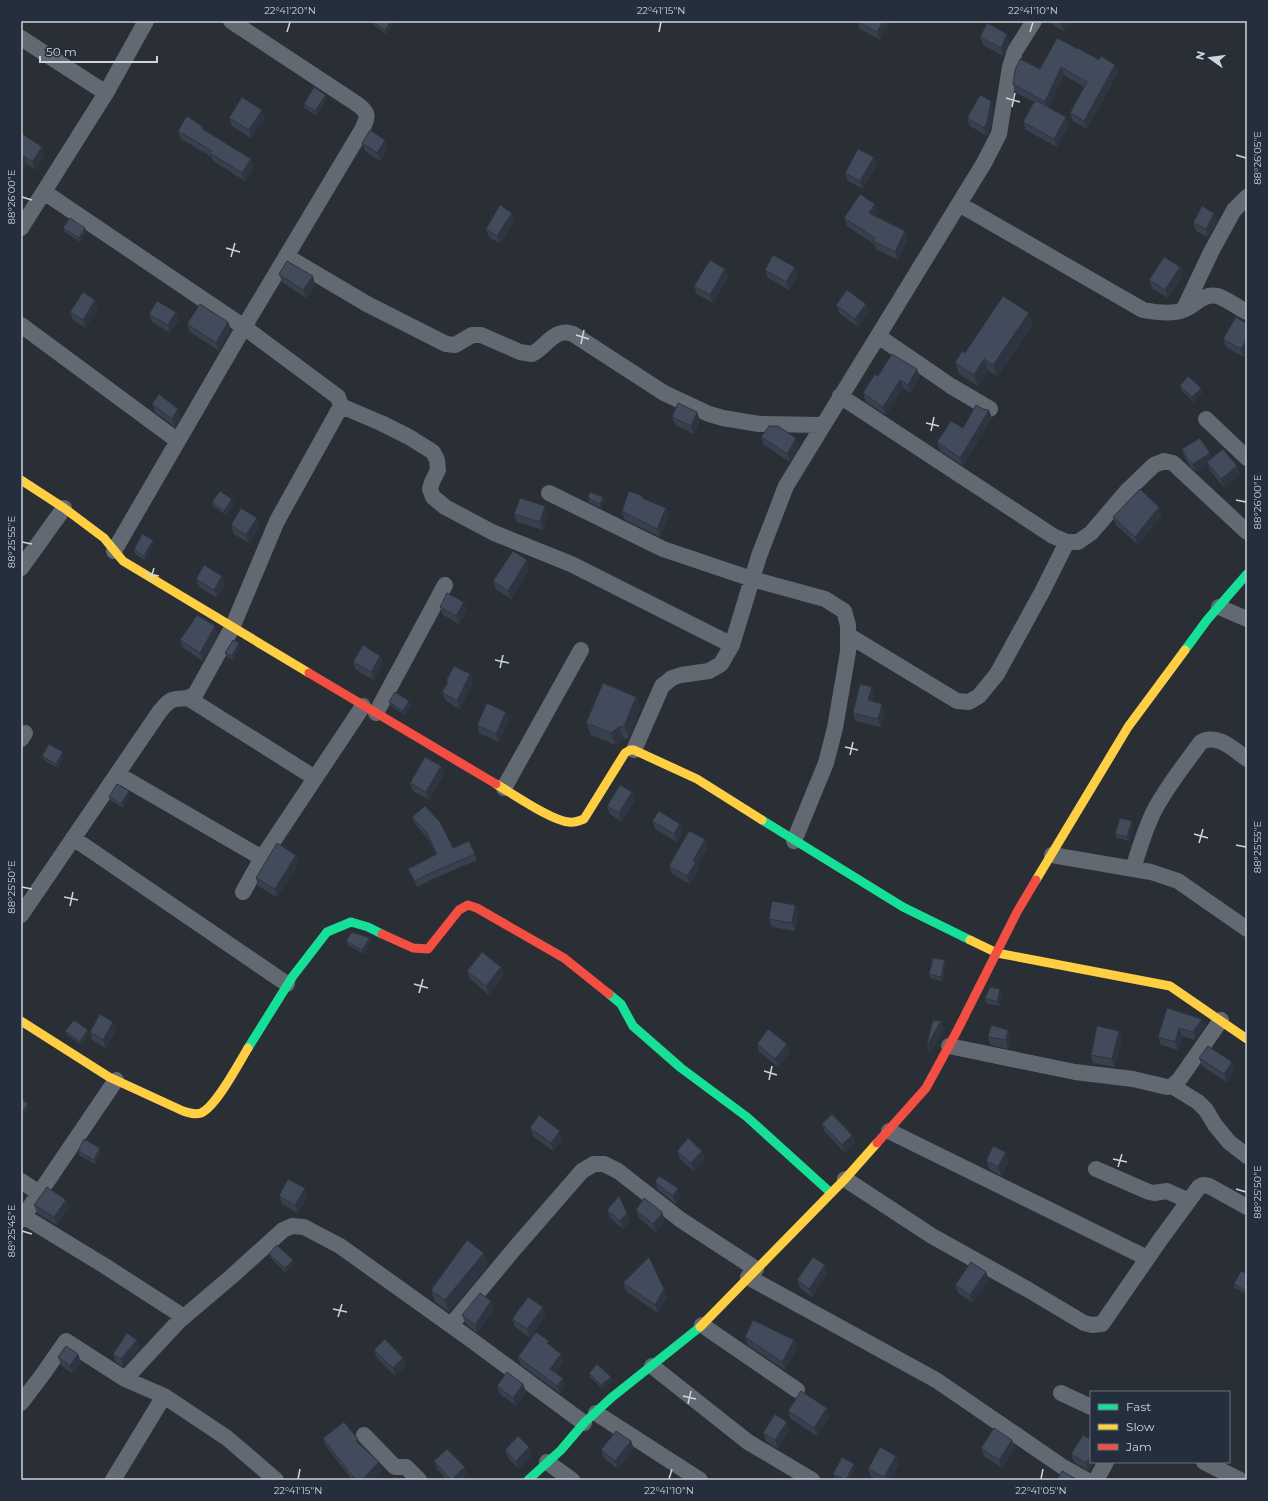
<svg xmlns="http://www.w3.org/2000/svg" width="1268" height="1501" viewBox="0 0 1268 1501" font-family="Montserrat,sans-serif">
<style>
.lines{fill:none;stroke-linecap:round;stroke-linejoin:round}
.street{stroke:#626973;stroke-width:16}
.fast{stroke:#16e098;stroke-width:9}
.slow{stroke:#ffcf43;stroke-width:9}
.jam{stroke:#f24e42;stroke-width:9}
.wall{fill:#38404e}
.shaded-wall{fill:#2e3440}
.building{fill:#414b5b;stroke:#2e3440}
.ticks{fill:none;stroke:#ced4dd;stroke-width:1.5}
.neatline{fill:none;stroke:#ced4dd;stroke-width:1.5}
.ticks-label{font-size:10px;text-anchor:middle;fill:#ced4dd}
</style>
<rect width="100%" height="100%" fill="#2a2f36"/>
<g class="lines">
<path class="street" d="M21 38 106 93
M959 204 1143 310C1154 312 1172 315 1183 310 1195 306 1203 293 1217 296 1224 297 1240 309 1247 312
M21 228 106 93 146 21
M286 256 367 304 446 344 455 345 472 335H481L520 352 532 354C547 346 555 327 573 334L664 393 709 414 723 418 759 424 822 425
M1184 309 1211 252 1234 210 1247 197
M21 325 178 441
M878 336 951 386 990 409
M840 396 1053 536 1067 542H1078L1091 533 1127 491 1154 465 1164 461 1173 463 1247 532
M341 406 381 423 409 437 433 452 437 460 438 470 432 482 430 489 433 497 445 507 494 533 571 564 732 645
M1206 419 1247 458
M549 493 663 549 752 579 825 599 844 611 848 625V652L835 728 826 763 794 841
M114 551 244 327 363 128C368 115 369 113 357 104L231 21
M21 568 64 508
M1219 607 1247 619
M848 635 957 701 969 702 979 696 997 674 1042 592 1067 542
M188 698 315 778
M376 713 445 585
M21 739 25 733
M634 750 662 686 672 678 681 675 709 671 721 664 732 645 759 556 786 486 984 163 999 134 1010 67 1015 51 1034 21
M117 774 262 858
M504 788 581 650
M73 838 287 984
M1052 855 1151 872 1178 881 1247 929
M1133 869C1139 849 1145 829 1154 811 1167 786 1185 764 1201 742 1218 733 1234 750 1247 759
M243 892 262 858 363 706
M21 915 160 711C164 707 167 702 172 700 182 696 186 702 196 693L232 628 277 521 341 406 338 397 244 327 44 192
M949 1046 1075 1072 1133 1079 1167 1087 1172 1086 1179 1080 1221 1020
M1172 1086 1198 1102 1206 1110 1215 1125 1229 1142 1247 1156
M889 1131 1147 1258
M1096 1169 1149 1192 1154 1193 1167 1191 1189 1201
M845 1179 932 1236 1027 1289 1084 1323 1092 1325 1102 1324 1160 1240 1199 1187 1203 1185 1209 1186 1247 1207
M21 1181 39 1193
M23 1216 105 1266 184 1317
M21 1220 116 1080
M748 1277 936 1380 1063 1467 1086 1480
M451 1325 515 1248 582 1171 594 1164H604L618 1171 681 1220 756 1269
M702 1325 797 1390
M652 1366 748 1442 812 1480
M125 1379 179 1321 231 1277 283 1230 292 1226 304 1227 340 1246 470 1339 584 1423
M1061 1393 1091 1407
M21 1403 43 1374 66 1341 125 1379 164 1396 227 1438 276 1480
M596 1413 700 1480
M364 1435 395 1467H406L419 1480
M547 1462 572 1480
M1204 1462 1240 1480
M113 1480 164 1396
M1096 1480 1106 1462"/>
<path class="fast" d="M1185 650 1207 620 1247 574
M762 820 903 907 970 940
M609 994 621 1004 633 1026 681 1068 747 1117 831 1193
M248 1048 293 976 327 932 351 922 368 927 382 934
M528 1480 561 1450 584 1423 611 1398 700 1327"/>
<path class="slow" d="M21 480 64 508 104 538 123 561 309 673
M496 784C513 794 552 821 569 822 574 823 579 821 584 819L625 753 630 750H634L697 779 762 820
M1036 880 1128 727 1185 650
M970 940 997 953 1170 986 1247 1039
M21 1021 109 1077 183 1111C189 1113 195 1115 201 1113 216 1107 239 1063 248 1048
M700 1327 845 1179 877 1143"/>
<path class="jam" d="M309 673 496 784
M382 934 413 948 428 949 459 910 468 905 477 908 564 958 609 994
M877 1143 926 1088 957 1031 1017 912 1036 880"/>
</g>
<path class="wall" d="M372 21H395L386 34 374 25Z
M857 21H890L880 40 860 29Z
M1048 21H1071L1064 32Z
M980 37 1010 42 1003 56 983 45Z
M1078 49 1099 60 1115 65 1118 73 1087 129 1073 121 1070 113 1084 87 1064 75 1049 107 1069 125 1057 147 1026 130 1023 122 1034 102 1015 92 1013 84 1040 69Z
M327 99 317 116 305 108 304 104Z
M991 101 994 109 990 131 987 136 970 126 967 118Z
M229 118H265L251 138 232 126Z
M202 126 204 130 254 167 245 181 213 161 212 157 181 139 178 131Z
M21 133 45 155 35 170 27 164 21 173Z
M362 143 388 148 380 161 365 151Z
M874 157 877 165 863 189 848 181 845 173Z
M875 204 878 212 875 216 905 231 908 239 898 260 876 249 874 244 847 226 844 218Z
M1214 213 1217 221 1208 237 1196 231 1193 223Z
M515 221 500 244 489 237 486 229Z
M63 228 86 232 80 242 65 232Z
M1180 267 1183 275 1168 298 1152 288 1149 280Z
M725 269 728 277 713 303 697 294 694 286Z
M765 270 798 275 789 290 768 278Z
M279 274 315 285 306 298 282 282Z
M95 300 98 308 86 328 73 320 70 312Z
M866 304 869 312 858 327 839 313 836 305Z
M176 312 179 320 170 333 152 322 149 314Z
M228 322 231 330 219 351 190 332 187 324Z
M1247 324V352L1244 357 1226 347 1223 339Z
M1033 325 997 377 988 370 978 386 959 374 955 363 965 353Z
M917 369 920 377 911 393 903 388 886 415 866 402 863 393 878 376Z
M1180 386 1203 392 1194 402 1181 390Z
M152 404 181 417 175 427 155 412Z
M672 417 700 420 694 434 675 425Z
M992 418 963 466 940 451 937 442 963 428Z
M761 437 799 446 790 462 764 445Z
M1182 449 1210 453 1212 459 1240 474 1224 488 1210 470 1208 464 1196 472 1190 466 1185 458Z
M603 497 604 501 601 508 589 502 588 498Z
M212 502 234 503 226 515 213 506Z
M545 506 548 514 543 530 517 522 514 514Z
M1159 507 1162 515 1138 545 1116 525 1113 517Z
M666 508 669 516 660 537 625 520 622 511Z
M257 518 260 526 249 543 234 534 231 525Z
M153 540 154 544 145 560 135 554 134 550Z
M530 568 511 599 496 589 493 581Z
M196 579 225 584 217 598 199 587Z
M440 607 467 610 459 624 443 615Z
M218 634 203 661 183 648 180 640Z
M240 647 233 660 227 657 225 653Z
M380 656 383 664 374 680 356 670 353 662Z
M470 674 473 682 460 710 445 700 442 692 447 683 446 681Z
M874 695 873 701 885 712 881 727 855 721 853 713Z
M636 697 640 709 629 738 624 739 615 745 591 735 586 723Z
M389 702 411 705 405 715 391 706Z
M509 720 499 742 479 733 477 725Z
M42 756 64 757 58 768 44 760Z
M441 766 444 774 429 800 413 791 410 783Z
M632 792 635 800 622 822 610 814 607 806Z
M130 795 123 808 111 801 109 797Z
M412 817 453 848 475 854 477 860 433 879 417 887 408 869 436 854 429 840 415 824Z
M652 821 683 832 677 842 655 829Z
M1132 821 1133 825 1129 841 1117 838 1115 834Z
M705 839 708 848 697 866 699 870 690 884 672 874 669 866Z
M296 855 299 863 277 897 258 886 256 878Z
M795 905 798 913 795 931 772 927 769 919Z
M346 941 371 942 364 954 348 945Z
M945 960 946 965 942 981 930 978 929 974Z
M501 967 504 975 489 995 470 979 467 971Z
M1000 989 1002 993 999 1006 986 1003 985 998Z
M1167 1008 1202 1019 1205 1027 1195 1040 1182 1036 1178 1050 1161 1045 1158 1037Z
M941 1021 944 1030 931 1052H930L927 1044Z
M113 1022 116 1030 106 1048 92 1040 90 1032Z
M65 1031 89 1034 82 1045 67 1035Z
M988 1037 1011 1038 1008 1049 991 1045Z
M1122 1039 1115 1067 1093 1063 1091 1055Z
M757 1044 790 1052 778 1067 759 1052Z
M1199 1058 1232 1062 1235 1070 1227 1082 1202 1066Z
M822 1124 852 1135 855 1143 845 1153 825 1132Z
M530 1128 563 1139 553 1151 533 1136Z
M78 1151 101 1152 95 1164 79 1155Z
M677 1151H702L705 1159 694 1171 680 1159Z
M1009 1160 1001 1176 989 1169 986 1161Z
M655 1182 680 1196 676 1204 658 1190Z
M279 1196H307L298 1213 282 1204Z
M66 1200 69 1208 57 1225 37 1213 34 1205Z
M607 1210 627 1213 630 1221 623 1229 610 1218Z
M636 1210 665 1220V1222L656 1232 639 1218Z
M269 1254 293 1260 294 1264 286 1273 271 1258Z
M489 1265 449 1312 435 1302 431 1290Z
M1241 1271 1247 1294 1235 1288 1234 1284Z
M986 1272 989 1280 973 1303 958 1293 955 1285Z
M828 1273 812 1297 800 1288 797 1280Z
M623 1283 667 1297 658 1313 626 1291Z
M494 1309 477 1333 465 1323 462 1315Z
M546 1315 530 1338 515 1327 512 1319Z
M745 1337 797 1348 785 1370 748 1345Z
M137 1340 140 1349 123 1367 116 1362 113 1354Z
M550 1346 564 1361 556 1373 565 1385 560 1393 521 1365 518 1357Z
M374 1350 406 1366 395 1376 377 1358Z
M58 1357 81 1362 73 1374 61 1365Z
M589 1373 611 1377 612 1381 603 1389 590 1377Z
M523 1384 526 1392 516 1406 500 1394 497 1386Z
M788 1411 830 1416 817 1436 791 1419Z
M790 1430 778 1449 766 1441 763 1433Z
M323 1438 359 1444 379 1462 382 1470 373 1480H352L326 1446Z
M1012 1440 1015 1449 1002 1468 984 1456 981 1448Z
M631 1441 634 1449 618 1469 604 1458 601 1450Z
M505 1450 532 1455 519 1469 508 1458Z
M1071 1454 1091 1462H1095L1089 1471 1074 1462Z
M896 1456 899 1464 890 1480H876L871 1477 868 1469Z
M434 1461 468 1475 462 1480H447L437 1469Z
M854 1464 856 1468 849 1480H839L835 1478 833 1474Z"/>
<path class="shaded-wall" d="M391 21H395L386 34 385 30Z
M883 21H890L880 40 877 32Z
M1063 21H1071L1064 32 1061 24Z
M1007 34 1010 42 1003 56 1001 48Z
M1115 65 1118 73 1087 129 1084 121Z
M1061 67 1064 75 1048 110 1045 102Z
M326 95 327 99 317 116 315 111Z
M991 101 994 109 990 131 987 136 984 128Z
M262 110 265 118 251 138 249 130Z
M1066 117 1069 125 1057 147 1054 139Z
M385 140 388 148 380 161 377 153Z
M42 147 45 155 35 170 32 162Z
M24 156 27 164 21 173V161Z
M874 157 877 165 863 189 860 181Z
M251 159 254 167 245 181 242 173Z
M875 204 878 212 872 221 869 213Z
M512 213 515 221 500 244 497 236Z
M1214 213 1217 221 1208 237 1206 229Z
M85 228 86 232 80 242 79 238Z
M905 231 908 239 898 260 895 252Z
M795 267 798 275 789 290 786 282Z
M1180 267 1183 275 1168 298 1165 290Z
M725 269 728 277 713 303 710 295Z
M313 276 315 285 306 298 303 290Z
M95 300 98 308 86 328 83 320Z
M866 304 869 312 858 327 855 319Z
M176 312 179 320 170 333 168 325Z
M1029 313 1033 325 997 377 993 365Z
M228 322 231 330 219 351 216 343Z
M1247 339V352L1244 357 1241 349Z
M984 359 988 370 978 386 974 375Z
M917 369 920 377 911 393 908 385Z
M900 380 903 388 886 415 883 407Z
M1201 388 1203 392 1194 402 1192 397Z
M178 409 181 417 175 427 172 419Z
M989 410 992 418 963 466 960 458Z
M697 412 700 420 694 434 691 426Z
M796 438 799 446 790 462 787 454Z
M1210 453 1213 461 1207 462 1208 464 1196 472 1193 464Z
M1237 466 1240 474 1224 488 1221 479Z
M603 497 604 501 601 508 600 504Z
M232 499 234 503 226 515 224 511Z
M545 506 548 514 543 530 540 522Z
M1159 507 1162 515 1138 545 1135 537Z
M666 508 669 516 660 537 657 529Z
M257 518 260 526 249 543 246 535Z
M153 540 154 544 145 560 144 556Z
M527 560 530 568 511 599 508 591Z
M222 576 225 584 217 598 214 590Z
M464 602 467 610 459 624 456 616Z
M215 626 218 634 203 661 200 653Z
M239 643 240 647 233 660 232 656Z
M380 656 383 664 374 680 371 672Z
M470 674 473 682 460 710 457 701Z
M872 687 874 695 871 708 868 700Z
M636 697 640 709 629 738 624 726Z
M409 701 411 705 405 715 403 711Z
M882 704 885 712 881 727 878 719Z
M506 712 509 720 499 742 496 734Z
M619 727 624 739 615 745 611 733Z
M63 752 64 757 58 768 56 764Z
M441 766 444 774 429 800 426 792Z
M129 791 130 795 123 808 121 804Z
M632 792 635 800 622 822 619 813Z
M1132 821 1133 825 1129 841 1127 837Z
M680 824 683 832 677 842 674 834Z
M705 839 708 848 697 866 699 870 690 884 687 876 693 861Z
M296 855 299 863 277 897 275 889Z
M795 905 798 913 795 931 792 923Z
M370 938 371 942 364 954 362 950Z
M945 960 946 965 942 981 941 977Z
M501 967 504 975 489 995 486 986Z
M1000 989 1002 993 999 1006 997 1002Z
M1202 1019 1205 1027 1195 1040 1193 1032Z
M941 1021 944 1030 931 1052 928 1044Z
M113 1022 116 1030 106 1048 103 1040Z
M1179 1028 1182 1036 1178 1050 1175 1042Z
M88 1030 89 1034 82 1045 80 1041Z
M1008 1030 1011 1038 1008 1049 1006 1040Z
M1119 1031 1122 1039 1115 1067 1112 1059Z
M787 1044 790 1052 778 1067 775 1059Z
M1232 1062 1235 1070 1227 1082 1224 1074Z
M28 1104 29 1108 22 1118 21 1113Z
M560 1131 563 1139 553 1151 551 1143Z
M852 1135 855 1143 845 1153 842 1145Z
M100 1148 101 1152 95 1164 94 1160Z
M702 1151 705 1159 694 1171 691 1163Z
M1006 1152 1009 1160 1001 1176 998 1167Z
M305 1188 307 1196 298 1213 295 1205Z
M678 1188 680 1196 676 1204 673 1196Z
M66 1200 69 1208 57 1225 54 1217Z
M662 1212 665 1220V1222L656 1232 653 1224Z
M627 1213 630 1221 623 1229 620 1221Z
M484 1253 489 1265 449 1312 445 1300Z
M293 1260 294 1264 286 1273 285 1268Z
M825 1265 828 1273 812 1297 809 1289Z
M986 1272 989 1280 973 1303 970 1295Z
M1247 1287V1294L1245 1290Z
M664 1289 667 1297 658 1313 655 1305Z
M491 1301 494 1309 477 1333 475 1325Z
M543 1307 546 1315 530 1338 527 1329Z
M137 1340 140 1349 123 1367 121 1359Z
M794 1340 797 1348 785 1370 782 1362Z
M78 1354 81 1362 73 1374 70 1366Z
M561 1354 564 1361 553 1377 550 1369Z
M403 1358 406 1366 395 1376 393 1368Z
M611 1377 612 1381 603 1389 601 1385Z
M563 1378 565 1385 560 1393 557 1386Z
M523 1384 526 1392 516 1406 513 1398Z
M827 1408 830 1416 817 1436 814 1428Z
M787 1422 790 1430 778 1449 775 1440Z
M1012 1440 1015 1449 1002 1468 999 1460Z
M631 1441 634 1449 618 1469 615 1461Z
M529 1447 532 1455 519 1469 516 1461Z
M896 1456 899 1464 890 1480H884V1477Z
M1091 1456V1462H1095L1089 1471 1086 1463Z
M379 1462 382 1470 373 1480H362Z
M854 1464 856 1468 849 1480H846Z
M465 1467 468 1475 462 1480H452Z"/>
<path class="building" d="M372 21H391L385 30Z
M857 21H883L877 32Z
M1057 21H1063L1061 24Z
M987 23 1007 34 1001 48 980 37Z
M1057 38 1078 49V48L1099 60 1101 56 1115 65 1084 121 1070 113 1087 82 1061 67 1045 102 1013 84 1015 70 1020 59 1040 69Z
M314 87 326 95 315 111 304 104Z
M980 95 991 101 987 123 984 128 967 118Z
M242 97 262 110 249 130 229 118Z
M1035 100 1066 117 1054 139 1023 122Z
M187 116 202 126 201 128 251 159 242 173 210 153 212 151 178 131Z
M370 130 385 140 377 153 362 143Z
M21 133 42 147 32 162 24 156 21 161Z
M858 149 874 157 860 181 845 173Z
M1247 153V159L1245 158Z
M860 194 875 204 869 213 905 231 895 252 873 241 875 238 844 218Z
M500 205 512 213 497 236 486 229Z
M1202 206 1214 213 1206 229 1193 223Z
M70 218 85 228 79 238 63 228Z
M773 255 795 267 786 282 765 270Z
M1164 257 1180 267 1165 290 1149 280Z
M710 260 725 269 710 295 694 286Z
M287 261 313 276 303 290 279 274Z
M847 290 866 304 855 319 836 305Z
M83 292 95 300 83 320 70 312Z
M1003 296 1029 313 993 365 984 359 974 375 955 363 962 351 965 353Z
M157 301 176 312 168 325 149 314Z
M200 304 228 322 216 343 187 324Z
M1236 317 1247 324V339L1241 349 1223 339Z
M892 354 917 369 908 385 900 380 883 407 863 393 875 374 878 376Z
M1188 376 1201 388 1192 397 1180 386Z
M159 394 178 409 172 419 152 404Z
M678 403 697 412 691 426 672 417Z
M976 405 983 409 989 410 960 458 937 442 951 421 963 428Z
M769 426H778L796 438 787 454 761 437Z
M1200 438 1210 453 1193 464 1187 458 1182 449Z
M1223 449 1237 466 1221 479 1207 462Z
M1140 489 1159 507 1135 537 1113 517Z
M220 491 232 499 224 511 212 502Z
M629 491 643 496 642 498 666 508 657 529 622 511Z
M590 492 603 497 600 504 588 498Z
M520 498 545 506 540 522 514 514Z
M241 508 257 518 246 535 231 525Z
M142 534 153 540 144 556 134 550Z
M513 551 527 560 508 591 493 581Z
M204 565 222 576 214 590 196 579Z
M447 593 464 602 456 616 440 607Z
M197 615 215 626 200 653 180 640Z
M233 640 239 643 232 656 225 653Z
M363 645 380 656 371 672 353 662Z
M454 666 470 674 457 701 442 692 448 682 446 681Z
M603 683 636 697 624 726 619 727 611 733 586 723Z
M860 684 872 687 868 700 882 704 878 719 853 713Z
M395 692 409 701 403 711 389 702Z
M487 703 506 712 496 734 477 725Z
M49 744 63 752 56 764 42 756Z
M425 757 441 766 426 792 410 783Z
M117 784 129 791 121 804 109 797Z
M620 785 632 792 619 813 607 806Z
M425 806 440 822 453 848 469 841 475 854 431 873 415 881 408 869 437 854 427 833 412 817Z
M659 811 680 824 674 834 652 821Z
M1120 818 1132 821 1127 837 1115 834Z
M689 831 705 839 693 861 696 862 687 876 669 866Z
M277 843 296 855 275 889 256 878Z
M772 901 795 905 792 923 769 919Z
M352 932 370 938 362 950 346 941Z
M482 952 501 967 486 986 467 971Z
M933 958 945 960 941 977 929 974Z
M990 987 1000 989 997 1002 985 998Z
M1167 1008 1202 1019 1193 1032 1179 1028 1175 1042 1158 1037Z
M100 1014 113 1022 103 1040 90 1032Z
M74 1020 88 1030 80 1041 65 1031Z
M933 1020 941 1021 928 1044H927Z
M991 1025 1008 1030 1006 1040 988 1037Z
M1097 1026 1119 1031 1112 1059 1091 1055Z
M768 1029 787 1044 775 1059 757 1044Z
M1208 1046 1232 1062 1224 1074 1199 1058Z
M21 1099 28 1104 21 1113Z
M832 1114 852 1135 842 1145 822 1124Z
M539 1115 560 1131 551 1143 530 1128Z
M688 1138 702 1151 691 1163 677 1151Z
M84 1139 100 1148 94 1160 78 1151Z
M993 1146 1006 1152 998 1167 986 1161Z
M659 1176 678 1188 673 1196 655 1182Z
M288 1179 305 1188 295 1205 279 1196Z
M47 1187 66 1200 54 1217 34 1205Z
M619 1196 627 1213 620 1221 607 1210Z
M644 1198 662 1212V1214L653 1224 636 1210Z
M467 1240 484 1253 445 1300 431 1290Z
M277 1245 293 1260 285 1268 269 1254Z
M649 1257 664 1289 655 1305 623 1283Z
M813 1257 825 1265 809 1289 797 1280Z
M971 1262 986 1272 970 1295 955 1285Z
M1241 1271 1247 1274V1287L1245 1290 1234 1284Z
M480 1293 491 1301 475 1325 462 1315Z
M528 1297 543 1307 527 1329 512 1319Z
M753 1320 794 1340 782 1362 745 1337Z
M536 1332 549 1341 547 1343 561 1354 550 1369 563 1378 557 1386 518 1357Z
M127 1333 137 1340 121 1359 113 1354Z
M385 1339 403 1358 393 1368 374 1350Z
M66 1346 78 1354 70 1366 58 1357Z
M597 1364 611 1377 601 1385 589 1373Z
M507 1372 523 1384 513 1398 497 1386Z
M801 1391 827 1408 814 1428 788 1411Z
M775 1414 787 1422 775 1440 763 1433Z
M344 1422 358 1439 356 1441 379 1462 362 1480H357L349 1472 323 1438Z
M994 1428 1012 1440 999 1460 981 1448Z
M616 1431 631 1441 615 1461 601 1450Z
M1083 1435 1091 1440V1456L1086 1463 1071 1454Z
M518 1436 529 1447 516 1461 505 1450Z
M880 1447 896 1456 884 1477 868 1469Z
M447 1449 465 1467 451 1480 434 1461Z
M842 1457 854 1464 846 1480 833 1474Z
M1062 1471 1076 1479 1075 1480H1057Z"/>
<path class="ticks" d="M287 32 290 22M659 32 661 22M1030 32 1033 22M1006 98 1020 102M1012 107 1015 93M1236 155 1246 158M22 197 32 200M226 248 240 252M231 257 235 243M576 335 589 339M581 344 584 330M926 423 939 426M931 431 934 417M1236 500 1246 502M22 542 32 544M145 573 159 576M150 581 154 568M495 660 509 663M500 668 503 655M845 747 858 750M850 755 853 742M1194 834 1208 838M1199 843 1203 829M1236 845 1246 847M22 887 32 889M64 897 78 900M70 906 73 892M414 984 428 988M419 993 423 979M764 1071 777 1075M769 1080 772 1066M1113 1159 1127 1162M1118 1167 1122 1154M1236 1189 1246 1192M22 1231 32 1234M333 1309 347 1312M338 1317 342 1304M683 1396 696 1399M688 1404 691 1391M298 1479 300 1469M669 1479 672 1469M1041 1479 1043 1469"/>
<rect width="1268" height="1501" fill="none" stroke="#242e3c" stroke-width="44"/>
<rect x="1090" y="1391" width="140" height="72" fill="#242e3c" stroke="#68707c"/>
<rect x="1098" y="1404" width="20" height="6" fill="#16e098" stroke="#68707c"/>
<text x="1126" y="1411" font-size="12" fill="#ced4dd">Fast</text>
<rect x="1098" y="1424" width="20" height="6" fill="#ffcf43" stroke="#68707c"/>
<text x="1126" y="1431" font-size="12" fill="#ced4dd">Slow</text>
<rect x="1098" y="1444" width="20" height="6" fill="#f24e42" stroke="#68707c"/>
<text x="1126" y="1451" font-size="12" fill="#ced4dd">Jam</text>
<g transform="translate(1210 58) rotate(284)" stroke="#242e3c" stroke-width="3" paint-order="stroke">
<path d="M0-3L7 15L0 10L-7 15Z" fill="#ced4dd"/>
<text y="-6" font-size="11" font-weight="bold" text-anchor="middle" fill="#ced4dd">N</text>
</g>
<path d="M40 56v6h117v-6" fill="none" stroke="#ced4dd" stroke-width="2"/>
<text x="46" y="56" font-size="12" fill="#ced4dd" stroke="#242e3c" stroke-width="3" paint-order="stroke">50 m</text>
<rect x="22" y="22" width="1224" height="1457" class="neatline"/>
<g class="ticks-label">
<text x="290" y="14">22°41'20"N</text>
<text x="661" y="14">22°41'15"N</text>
<text x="1033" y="14">22°41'10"N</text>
<text transform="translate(1257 158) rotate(-90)" y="4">88°26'05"E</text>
<text transform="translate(11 197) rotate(-90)" y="4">88°26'00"E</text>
<text transform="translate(1257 502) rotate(-90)" y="4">88°26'00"E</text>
<text transform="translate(11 542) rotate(-90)" y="4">88°25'55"E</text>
<text transform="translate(1257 847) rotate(-90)" y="4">88°25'55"E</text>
<text transform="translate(11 887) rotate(-90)" y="4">88°25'50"E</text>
<text transform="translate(1257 1192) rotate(-90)" y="4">88°25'50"E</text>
<text transform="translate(11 1231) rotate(-90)" y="4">88°25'45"E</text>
<text x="298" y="1494">22°41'15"N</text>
<text x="669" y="1494">22°41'10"N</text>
<text x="1041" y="1494">22°41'05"N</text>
</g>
</svg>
